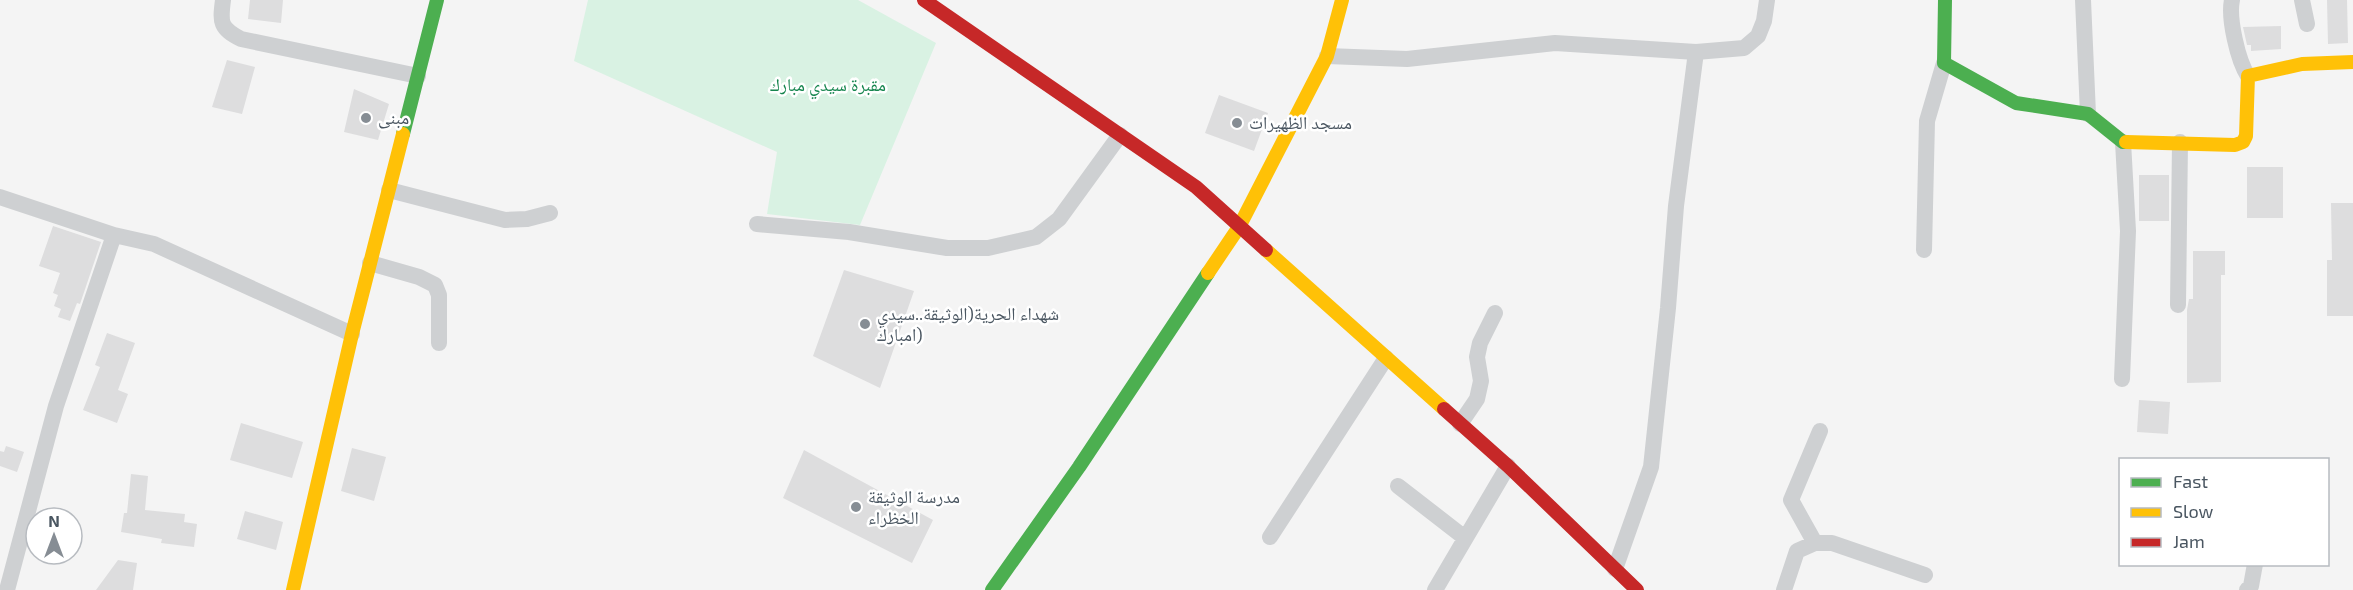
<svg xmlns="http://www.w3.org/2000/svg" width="2353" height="590" viewBox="0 0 2353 590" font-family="'Exo 2','Noto Naskh Arabic',sans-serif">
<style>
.green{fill:#d9f2e3}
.building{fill:#ddddde}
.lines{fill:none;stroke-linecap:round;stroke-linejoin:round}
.street{stroke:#ced0d2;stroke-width:16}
.fast{stroke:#4caf50;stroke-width:14}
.slow{stroke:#ffc107;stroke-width:14}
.jam{stroke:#c62828;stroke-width:14}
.poi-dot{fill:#868d94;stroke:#fff;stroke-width:2}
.labels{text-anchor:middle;stroke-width:5;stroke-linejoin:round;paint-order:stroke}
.park-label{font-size:18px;fill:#17864f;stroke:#fff}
.poi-label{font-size:18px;fill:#4a5661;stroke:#fff;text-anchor:start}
</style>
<rect width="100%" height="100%" fill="#f4f4f4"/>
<path class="green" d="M588 0H858L936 43 860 225 767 214 777 152 574 61Z"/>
<path class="building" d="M250 0H283L281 23 248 19Z
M2327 0H2347L2348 43 2328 44Z
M2281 26V49L2251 51V45H2247L2243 27Z
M227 60 255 67 242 114 212 107Z
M354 89 389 104 378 140 344 132Z
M1219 95 1268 113 1254 151 1205 133Z
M2247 167H2283V218H2247Z
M2139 175H2169V221H2139Z
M2331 203H2353V316H2327V260H2332Z
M53 226 101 242 80 304 77 303 70 321 58 317 61 309 54 306 58 295 53 293 60 273 39 266Z
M2193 251H2225V275H2221V382L2187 383V310L2189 299H2193Z
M844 270 914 291 880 388 813 356Z
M107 333 135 343 118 390 128 394 117 423 83 410 100 367 95 365Z
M2139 400 2170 402 2168 434 2137 432Z
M241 423 303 442 292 478 230 460Z
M6 446 24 452 17 472 0 466V451L4 452Z
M352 448 386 457 374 501 341 491Z
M804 450 933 520 912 563 783 498Z
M131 474 148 476 145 510 185 514 184 522 197 524 194 547 161 543 162 539 121 532 124 513H127Z
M245 511 283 522 276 550 237 539Z
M118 560 137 563 133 590H96Z"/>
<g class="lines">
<path class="street" d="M223 0C220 23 220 28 241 39L418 76
M2083 0 2088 114
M2232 0C2228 18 2238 61 2248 76
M2302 0 2307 24
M1327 56 1407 59 1555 43 1696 52 1744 48 1758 36 1764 21 1767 0
M389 190 505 220 527 219 550 213
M0 197 114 235 154 244 352 334
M757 224 849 232 947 248H988L1036 237 1059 219 1120 135
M1924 250 1927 121 1944 63
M370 263 419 277 435 285 439 295V343
M2178 305 2180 142
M2122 379 2128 231 2123 142
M1460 424 1477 399 1481 381 1477 357 1480 343 1495 313
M1398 486 1465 538
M1270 537 1386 358
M1815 543 1791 500 1820 431
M1615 569 1651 467 1668 308 1676 206 1696 52
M7 590 56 406 114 235
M1435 590 1508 466
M1784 590 1797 551 1815 543H1832L1925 575
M2247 590 2251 586 2255 564"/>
<path class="fast" d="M1945 0 1944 63 2016 103 2088 114 2123 142H2126
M403 134 437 0
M992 590 1079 467 1208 273"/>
<path class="slow" d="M2126 142 2235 145 2243 142 2246 136 2248 76 2302 64 2353 62
M1266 250 1444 409
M1208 273 1239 227 1327 56 1342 0
M293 590 352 334 403 134"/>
<path class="jam" d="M924 0 1196 187 1266 250
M1444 409 1508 466 1637 590"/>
</g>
<g class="poi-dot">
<circle cx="366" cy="118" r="6"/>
<circle cx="1237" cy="123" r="6"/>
<circle cx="865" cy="324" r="6"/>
<circle cx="856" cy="507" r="6"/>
</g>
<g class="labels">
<g class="park-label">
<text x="828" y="91">مقبرة سيدي مبارك</text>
</g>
<g class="poi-label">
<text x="378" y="124">مبنى</text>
<text x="1249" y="129">مسجد الظهيرات</text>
<text x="877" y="320">شهداء الحرية(الوثيقة..سيدي<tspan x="877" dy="21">امبارك)</tspan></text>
<text x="868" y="503">مدرسة الوثيقة<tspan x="868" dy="21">الخظراء</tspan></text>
</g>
</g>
<rect x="2119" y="458" width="210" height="108" fill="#ffffff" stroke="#b7bbc0" stroke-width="1.5"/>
<rect x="2131" y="478" width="30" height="9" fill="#4caf50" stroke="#b7bbc0" stroke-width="1.5"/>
<text x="2173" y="488" font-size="18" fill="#4a5661">Fast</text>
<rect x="2131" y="508" width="30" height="9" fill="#ffc107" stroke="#b7bbc0" stroke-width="1.5"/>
<text x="2173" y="518" font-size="18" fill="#4a5661">Slow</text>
<rect x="2131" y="538" width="30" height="9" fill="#c62828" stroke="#b7bbc0" stroke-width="1.5"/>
<text x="2173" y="548" font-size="18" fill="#4a5661">Jam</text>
<g transform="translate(54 536)"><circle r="28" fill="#ffffff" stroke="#b7bbc0" stroke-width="1.5"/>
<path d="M0-4.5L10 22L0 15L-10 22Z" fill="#868d94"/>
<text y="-9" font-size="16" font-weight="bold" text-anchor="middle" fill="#4a5661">N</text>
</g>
</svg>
